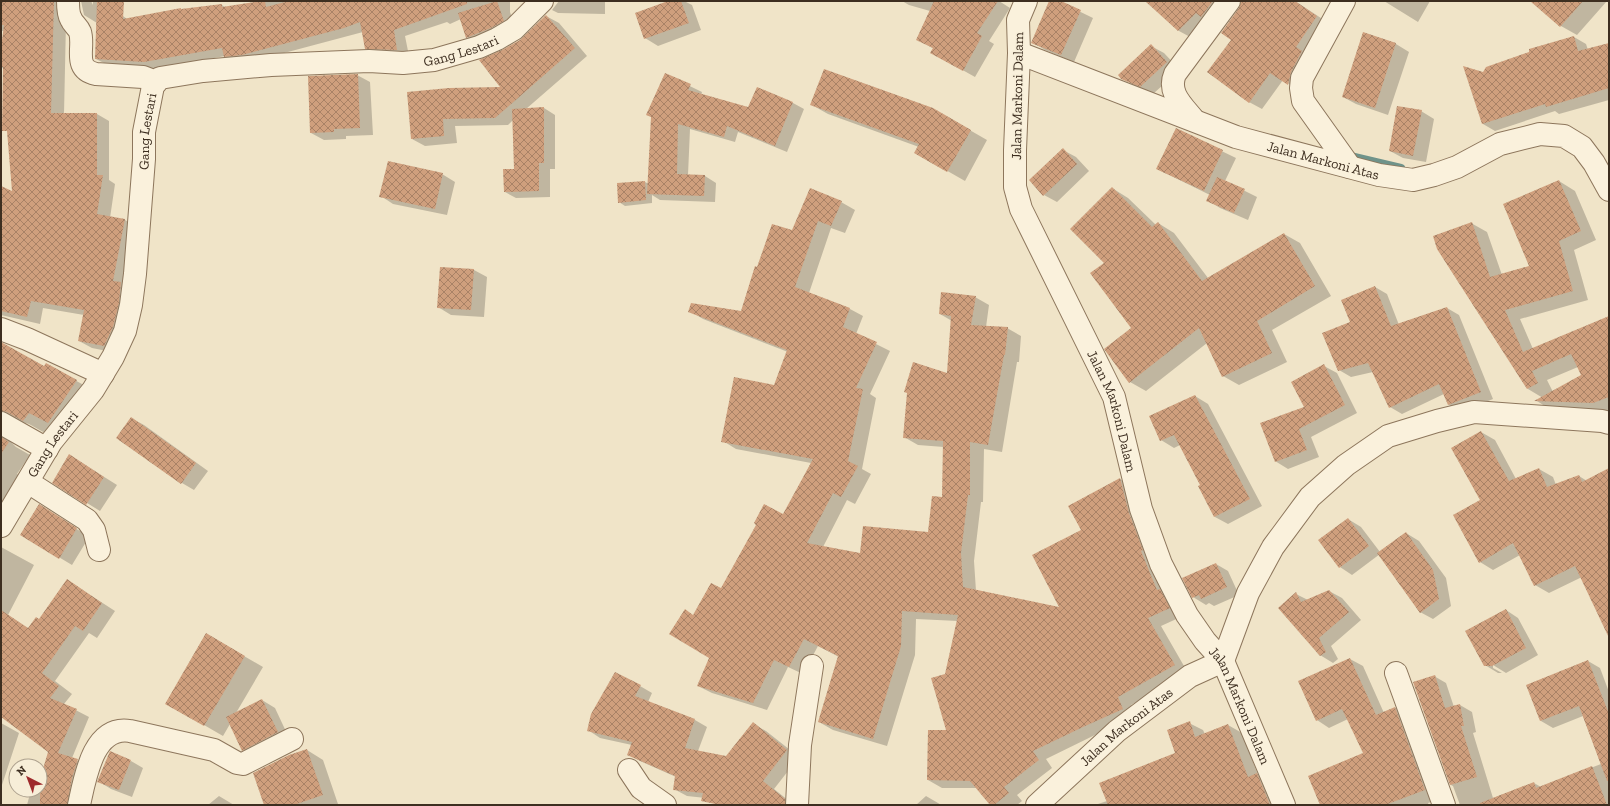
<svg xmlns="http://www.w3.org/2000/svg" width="1610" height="806" viewBox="0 0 1610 806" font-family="'Zilla Slab',serif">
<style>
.shadow{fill:#0003;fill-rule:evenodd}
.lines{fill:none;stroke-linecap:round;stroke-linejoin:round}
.stream{stroke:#6f938a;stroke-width:8}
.building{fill:url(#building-cross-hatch)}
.minor-casing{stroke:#8d765c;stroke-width:24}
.minor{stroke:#faf1dc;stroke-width:22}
.labels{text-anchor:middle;stroke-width:3;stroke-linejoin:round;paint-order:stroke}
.street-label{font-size:14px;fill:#3d2e20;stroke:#f7eed8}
</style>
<defs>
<pattern id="building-cross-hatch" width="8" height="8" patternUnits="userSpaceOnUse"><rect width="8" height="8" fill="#cf9f7d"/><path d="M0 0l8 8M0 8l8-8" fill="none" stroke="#a98266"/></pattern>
</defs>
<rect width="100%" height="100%" fill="#f0e4c8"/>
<path class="shadow" d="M1 1H70L66 22 64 114H97L109 121V180L115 184 110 218 125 220 137 227 117 353 92 348 79 341 84 315 43 308 40 324 1 315V187L13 193 4 69 1 67 4 31H1Z
M81 1H91L93 5V1H103L127 19 222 5 226 8 266 1H510V12L515 27 479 44 467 37 461 19 450 24 447 22 405 36 409 56 378 55 366 48 363 32 254 61 236 63 225 56 156 69 108 65 96 59 97 23 84 15Z
M559 1H605V14L558 13 552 10Z
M671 1H684L692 5 701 30 658 46 645 38Z
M902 1H999L1010 8 989 41 994 44 975 77 932 53 934 49 917 39 930 11 909 5Z
M1050 1H1058L1093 18 1074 62 1045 50 1032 42Z
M1147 1H1232L1192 38 1179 31Z
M1242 1H1295L1330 24 1301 92 1283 80 1262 109 1249 102 1232 40Z
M1384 1H1430L1418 22Z
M1532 1H1607L1577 35 1561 26Z
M546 16 559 23 587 56 526 109 544 108 555 115V169H550V197L516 198 505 192 515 170 513 120 508 125 455 126 457 143 425 146 412 139 408 93 502 88 503 51 521 40Z
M1364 34 1396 44 1409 52 1388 115 1356 104 1343 97Z
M1574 37 1586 44 1588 50 1609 44V100L1559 114 1555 111 1495 131 1483 124V74Z
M1151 46 1164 53 1180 70 1154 93 1135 86 1122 78Z
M665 74 702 92 701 95 749 108 757 88 793 103 804 109 787 152 738 132 735 142 690 129 688 175 705 176 716 183 715 202 660 200 652 195V203L625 206 619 202 645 182 649 184 652 117 647 115Z
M357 75 370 82 373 135 346 136V139L324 140 311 133Z
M812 105 933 109 987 140 965 181 916 153 919 147 828 114Z
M1421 111 1434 119 1426 162 1403 158 1390 151Z
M1176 129 1236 158 1225 181 1257 197 1248 220 1220 208 1207 200 1210 195 1157 169Z
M1063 150 1076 157 1089 171 1057 202 1044 195Z
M442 174 455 182 447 215 393 204 381 196Z
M1559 181 1575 191 1596 240 1574 250 1588 300 1520 319 1533 349 1609 317V412L1551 410 1537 401 1543 398 1528 389 1471 223 1487 232 1502 275 1530 267ZM1578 367 1582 376 1553 392 1547 380Z
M1112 188 1128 198 1156 225 1158 223 1174 233 1208 278 1284 234 1300 243 1331 296 1272 330 1287 362 1239 385 1223 376 1207 343 1146 391 1130 382 1133 328 1106 263Z
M841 202 855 210 845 233 831 228 809 293 850 309 863 316 856 334 890 351 870 394 876 398 862 469 871 474 855 504 847 500 823 547 861 555 929 533 943 498 944 447 918 445 904 437 948 374 952 321 940 314 975 297 989 305 986 327 1007 328 1021 336 1019 362H1017L1002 452 984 449 983 502H981L974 561 976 591 1061 609 1082 531 1120 479 1133 487 1183 616 1161 626 1188 673 1131 705 1137 717 1097 734 1046 759 1052 768 1017 795 1022 801 1017 805H991L977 788H942L928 780 947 731 946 675 958 621 916 619 915 655 887 746 833 730 819 722 839 657 818 646 803 674 788 667 767 710 712 693 698 686 710 658 721 589 784 516 811 463 736 449 723 441 775 386 788 352 703 319 690 311 742 312 757 268 793 232Z
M441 268 474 270 487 277 484 317 451 315 438 307Z
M1375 287 1387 294 1399 325 1447 308 1459 315 1493 399 1461 412 1449 405 1444 394 1402 414 1390 407 1373 372 1351 377 1339 370 1351 323Z
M1 350 45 367 46 364 98 393 69 434 51 424 45 433 29 424 22 422 16 424 9 435 11 442 16 447 30 455 17 474 34 485 1 533Z
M1324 366 1337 373 1357 413 1311 437 1319 457 1288 469 1275 461 1306 407Z
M1195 396 1208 404 1262 506 1228 524 1215 517 1202 485 1180 445 1174 448 1161 440Z
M131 418 144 425 208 471 194 490 182 483Z
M1481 432 1495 440 1516 479 1539 469 1553 477 1556 485 1579 476 1587 481 1609 469V624L1582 577 1549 593 1535 585 1520 555 1493 570 1480 562Z
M82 463 117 485 100 511 53 482Z
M52 513 89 537 72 565 22 535Z
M1348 519 1361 527 1380 552 1406 533 1419 541 1446 578 1451 606 1433 619 1420 612 1380 554 1352 575 1340 567Z
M1 547 34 565 8 615 29 629 39 620 67 580 115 611 97 638 89 633 55 681 72 694 64 704 89 717 72 758 91 768 81 805H27L31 790H40V782L49 752 1 705Z
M1216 564 1228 571 1239 595 1214 606 1209 603 1206 605 1193 597 1184 579Z
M1329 591 1342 598 1361 620 1331 646 1338 659 1333 663 1320 655 1296 594 1308 600Z
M1506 610 1518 618 1538 655 1506 673 1493 665V668L1502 673H1498L1485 665Z
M206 634 263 667 236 713 262 700 275 708 290 740 255 757 243 750 230 724 223 736 166 703Z
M1350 659 1363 666 1384 713 1395 708 1408 715 1438 800 1428 803 1429 805H1322L1365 754 1348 719 1329 728 1317 720Z
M1588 661 1600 668 1609 692V805H1460L1453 786 1451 785 1434 676 1446 683 1454 707 1460 705 1472 712 1476 732 1473 733 1493 798 1534 783 1541 787 1601 764 1583 716 1553 728 1541 721 1527 686Z
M640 686 652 693 648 702 695 720 707 727 698 751 727 757 753 724 766 731 799 757 774 789 794 805H750L743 802 687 796 674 789 676 777 640 761 628 754 632 745 600 738 588 730Z
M1 723 19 733 1 788Z
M1189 723 1203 730 1205 734 1228 725 1242 733 1258 775 1271 782 1280 805H1095L1107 801 1177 754Z
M307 750 323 760 338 804 265 805Z
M131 761 143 768 132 797 111 789 98 781Z
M219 796 234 805H208Z
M926 796 938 803 941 805H916Z"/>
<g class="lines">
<path class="stream" d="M1346 155 1401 168"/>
</g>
<path class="building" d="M1 1H54L51 113H97V175H103L97 214 125 219 113 281 121 282 119 303 113 327 104 346 78 341 84 310 31 301 27 317 1 311V186L12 191 7 131H2L3 67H1V48L4 25H1Z
M97 1H124L123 19 181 8V9L222 4V7L260 1H265L266 7 289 1H467V4L394 30 397 50 365 49 360 22 344 28 242 55 224 57 222 48 144 62 95 59Z
M497 1 504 21 491 28 466 38 458 13Z
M668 1H681L689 23 644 39 635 13Z
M934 1H998L977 33 982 36 963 71 930 53 933 48 916 40Z
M1049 1H1061L1081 10 1061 55 1031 43Z
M1145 1H1213L1201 17 1196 13 1178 31Z
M1241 1H1295L1317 16 1296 47 1302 51 1291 72 1288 85 1270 73 1249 103 1207 72 1231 40 1221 33 1239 8Z
M1530 1H1583L1560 27Z
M546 15 575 48 495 118 443 119 444 136 411 139 407 92 449 88 500 87 479 60 502 50 520 40Z
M1363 32 1396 43 1375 108 1342 97Z
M1574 36 1578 51 1609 43V88L1546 107 1545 104 1482 124 1463 66 1483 72 1486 67 1529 52V49Z
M1151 44 1167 62 1140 87 1121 79 1118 75Z
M824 69 933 108 971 130 947 172 914 153 919 144 810 105Z
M665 73 691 84 688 90 748 107 757 87 793 102 775 146 727 126 724 137 678 124 677 174 705 175 704 196 647 194 651 117 646 115Z
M358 74 360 128 334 129V132L310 133 308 76Z
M1397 106 1422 110 1413 156 1389 151Z
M544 107V163H539V191L504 192 503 169H514L512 109Z
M1176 128 1223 150 1204 191 1156 169Z
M1063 148 1077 164 1043 196 1029 180Z
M388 161 443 173 435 209 379 197Z
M1217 177 1245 189 1234 213 1206 201Z
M1559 180 1581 231 1559 241 1573 291 1505 310 1523 352 1609 316V397L1593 403 1534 401 1581 375 1571 354 1532 371 1538 383 1527 389 1437 249 1433 236 1472 222 1490 277 1529 266 1503 204Z
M645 181 646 200 618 203 617 183Z
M1112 187 1152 227 1158 222 1202 281 1284 233 1315 286 1257 321 1272 353 1222 377 1199 328 1129 383 1104 349 1131 328 1090 273 1104 263 1070 229Z
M810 188 842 201 831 226 818 221 795 287 850 308 843 327 877 342 856 388 863 389 848 461 858 466 841 497 833 493 807 543 860 553 863 526 928 532 932 496 942 497 943 441 903 438 907 393 904 392 913 362 947 373 951 316 939 314 941 292 976 296 971 325 1008 327 1005 355H1004L988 445 970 442V495H968L961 553 963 587 1059 607 1032 555 1081 530 1068 506 1120 478 1129 513 1143 550 1141 551 1157 590 1160 589 1170 608 1148 618 1175 665 1118 697 1123 709 1083 727 1033 751 1039 760 1004 787 1009 793 994 805H990L970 781 927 780 928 730H946L931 678 945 674 958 615 902 611 901 646 873 739 818 722 838 656 804 639 789 667 774 660 753 703 697 686 709 658 669 634 685 609 693 615 711 583 721 588 756 525 754 523 764 504 783 514 813 459 721 442 734 377 774 385 787 350 688 312 691 303 741 311 755 266 757 267 772 224 792 230Z
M440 267 474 269 471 310 437 308Z
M1375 286 1391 326 1447 307 1481 392 1448 405 1439 384 1389 408 1368 363 1338 371 1322 333 1350 322 1341 300Z
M1 342 44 366 46 363 77 380 48 423 29 413 23 421 7 412 1 411Z
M1324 364 1345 405 1299 429 1307 450 1275 462 1260 423 1304 407 1291 382Z
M1195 395 1250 499 1214 517 1198 486 1200 485 1174 435 1160 441 1149 416Z
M131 417 196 463 181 484 116 438Z
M1481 431 1509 481 1539 468 1547 487 1579 475 1582 482 1609 468V638L1575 566 1534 586 1513 543 1479 563 1453 515 1480 500 1451 448Z
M1 437 9 442 1 454Z
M69 454 104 477 86 505 52 483Z
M39 504 77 528 59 559 20 535Z
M1348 518 1369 546 1339 568 1318 540Z
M1406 532 1433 570 1439 599 1420 613 1377 553Z
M1216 563 1227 587 1201 599 1199 595 1192 598 1182 578Z
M67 579 102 603 83 631 75 626 42 673 59 686 50 698 77 709 58 753 78 759 72 778 67 805H40V779L48 752 1 717V610L28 628 36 617 39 619Z
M1329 590 1349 612 1319 638 1326 652 1320 656 1278 608 1296 592 1301 602Z
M1506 609 1526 648 1492 666H1484L1465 631Z
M206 633 245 656 204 726 165 704Z
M1350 658 1376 715 1395 707 1425 790 1385 805H1320L1308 776 1363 753 1342 709 1316 721 1298 681Z
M1588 660 1609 714V781H1607L1579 706 1540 721 1526 685Z
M615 672 641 685 635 696 695 719 685 748 726 756 753 722 787 750 763 781 785 799V805H720L701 801 703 793 673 790 675 776 627 755 632 742 587 731 591 714Z
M1435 675 1445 708 1460 704 1464 726H1461L1477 777 1450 785 1413 682Z
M262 699 278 732 242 751 226 717Z
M1190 721 1195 737 1228 724 1248 777 1257 773 1270 805H1108L1099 783 1175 753 1167 730Z
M307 749 323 795 294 805H264L253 773 289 755Z
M110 751 131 760 119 790 97 782Z
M1592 766 1607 805H1480V803L1534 782 1536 788Z"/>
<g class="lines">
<g class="minor-casing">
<g id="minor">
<path d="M68 1C68 7 68 14 71 19 73 24 78 27 80 32 85 47 72 69 96 74L143 77 156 82"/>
<path id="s1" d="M1026 1 1018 20 1019 53 1015 150V187L1021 209 1114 397 1141 509 1161 564 1187 615 1205 641 1223 661 1284 805"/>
<path d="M1344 1 1302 78 1301 88 1303 101 1350 167"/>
<path id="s2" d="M1019 53 1236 137 1379 175 1413 180 1434 175 1457 167 1500 144 1540 134 1564 136 1582 147 1594 163 1609 190"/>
<path d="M1194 120C1183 106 1167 93 1175 74L1229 1"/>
<path d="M1 329 27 339 103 374"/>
<path d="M1 423 47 449"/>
<path d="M28 482 87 520 94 530 99 550"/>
<path id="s3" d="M1 526 51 442 93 390 113 357 125 331 131 305 135 274 144 159V132L153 86 160 78 203 71 271 65 369 61 403 63 434 60 479 47 497 39 514 29 542 1"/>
<path d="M1223 661 1248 593 1273 547 1310 497 1346 465 1388 436 1437 421 1474 412 1602 421 1609 423"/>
<path d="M1396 673 1444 805"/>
<path d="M629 770 641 788 665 805"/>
<path d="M79 805C85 778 93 725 130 731L214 750 237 763 243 764 292 739"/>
<path d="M797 805 800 745 812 666"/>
<path id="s4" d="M1037 805 1117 731 1190 676 1223 661"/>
</g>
</g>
<use href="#minor" class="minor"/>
</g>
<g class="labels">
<g class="street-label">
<text dy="5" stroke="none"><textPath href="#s3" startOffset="793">Gang Lestari</textPath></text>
<text transform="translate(1017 96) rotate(-89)" y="5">Jalan Markoni Dalam</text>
<text dy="5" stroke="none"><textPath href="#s3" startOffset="433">Gang Lestari</textPath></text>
<text dy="5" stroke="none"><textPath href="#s2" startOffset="323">Jalan Markoni Atas</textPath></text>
<text dy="5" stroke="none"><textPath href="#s1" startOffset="433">Jalan Markoni Dalam</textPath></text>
<text dy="5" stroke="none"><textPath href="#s3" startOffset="97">Gang Lestari</textPath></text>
<text dy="5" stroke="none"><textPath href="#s1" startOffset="757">Jalan Markoni Dalam</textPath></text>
<text dy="5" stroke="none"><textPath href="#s4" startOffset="119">Jalan Markoni Atas</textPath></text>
</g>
</g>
<rect width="1610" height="806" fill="none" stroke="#3d2e20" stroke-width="4"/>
<g transform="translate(28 778) rotate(318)"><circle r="19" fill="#f7eed8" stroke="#ada18e"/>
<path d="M0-3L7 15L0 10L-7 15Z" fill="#9e2a2b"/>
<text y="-6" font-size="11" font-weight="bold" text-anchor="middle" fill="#3d2e20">N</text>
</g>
</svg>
